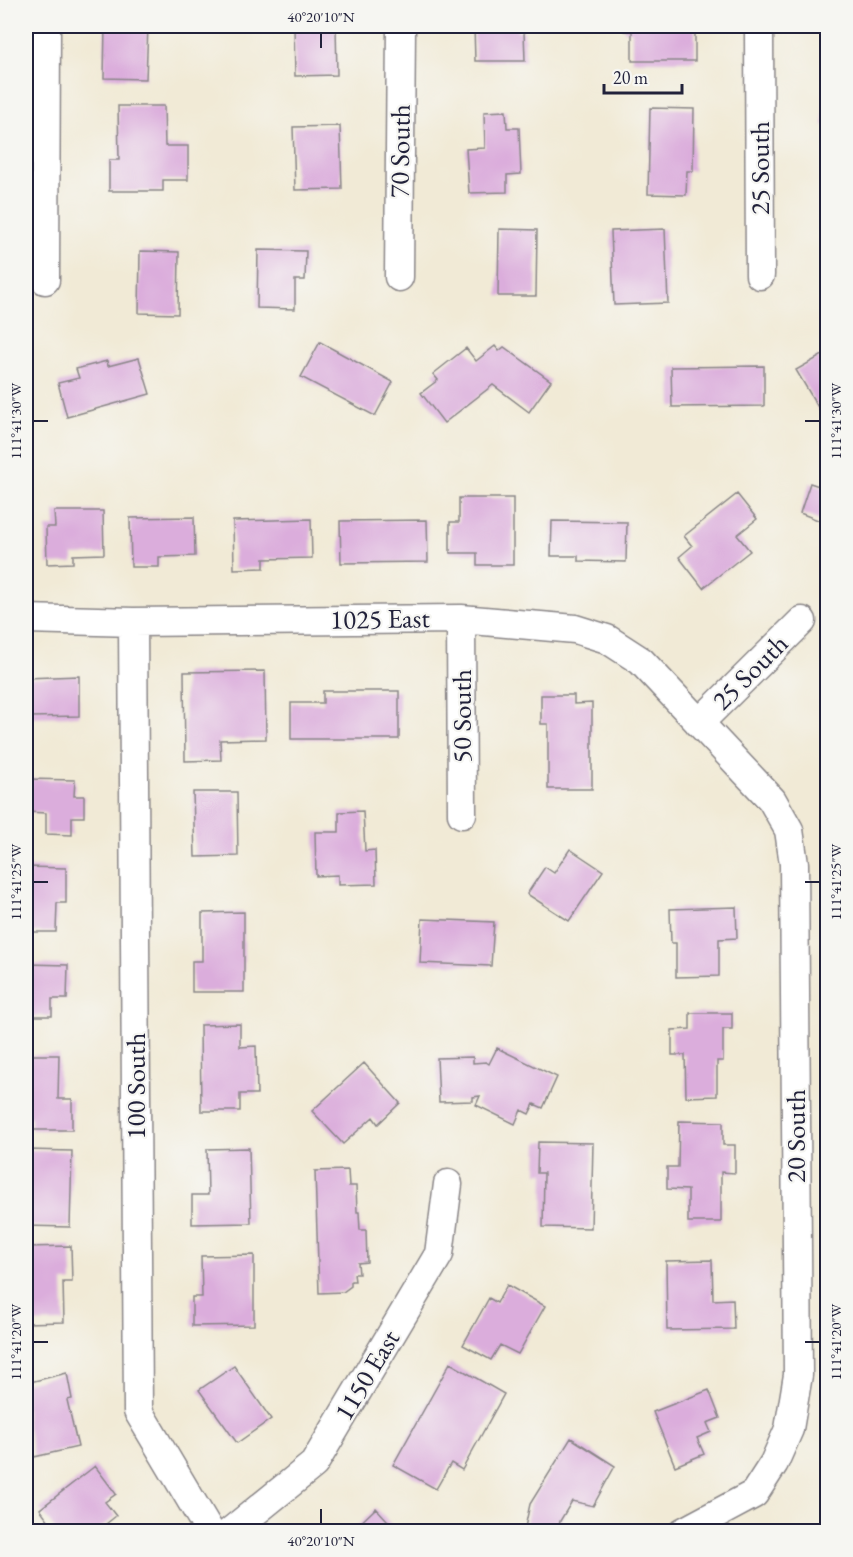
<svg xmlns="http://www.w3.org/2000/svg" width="853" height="1557" viewBox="0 0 853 1557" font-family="'EB Garamond',serif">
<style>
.building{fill:#dbaddc}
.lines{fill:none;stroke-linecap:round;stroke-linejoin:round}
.minor-casing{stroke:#8a8688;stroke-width:31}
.minor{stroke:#fff;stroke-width:28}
.ticks{fill:none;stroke:#22223b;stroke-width:2}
.labels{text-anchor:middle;stroke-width:4.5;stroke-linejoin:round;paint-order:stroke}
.street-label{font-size:27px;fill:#22223b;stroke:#f6f6f2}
.neatline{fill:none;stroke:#22223b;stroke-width:2}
.ticks-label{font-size:15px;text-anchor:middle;fill:#22223b}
</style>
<rect width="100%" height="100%" fill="#f6f6f2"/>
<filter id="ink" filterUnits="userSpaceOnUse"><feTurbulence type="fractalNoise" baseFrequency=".0167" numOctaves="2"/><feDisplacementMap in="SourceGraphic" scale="12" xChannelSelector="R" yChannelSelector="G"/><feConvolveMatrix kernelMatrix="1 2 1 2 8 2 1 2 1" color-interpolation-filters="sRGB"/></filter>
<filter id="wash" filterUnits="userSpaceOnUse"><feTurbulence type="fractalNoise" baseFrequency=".008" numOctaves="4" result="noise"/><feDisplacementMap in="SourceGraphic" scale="24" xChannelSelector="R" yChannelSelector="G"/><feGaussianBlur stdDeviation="1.35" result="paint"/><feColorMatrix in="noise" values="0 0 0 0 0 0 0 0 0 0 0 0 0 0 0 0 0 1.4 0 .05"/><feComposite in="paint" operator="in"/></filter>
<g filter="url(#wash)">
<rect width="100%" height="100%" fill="#f1ead6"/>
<g id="blocks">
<path class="building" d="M105 26H148L146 79 104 78Z
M294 26H336L337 75 295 76Z
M474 26H517V31H524L525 61H475Z
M624 26H695V61H632V31H624Z
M824 87H828V125H823Z
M118 106H164L165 146H188V180H163V191H109V160H119Z
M650 108 694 109 693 171H687L686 195 648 194Z
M506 111 507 128H519L521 174 507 175V192L469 193 466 149 485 148 484 112Z
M340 126 342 189 295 190 293 127Z
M499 229 537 230 536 296H498Z
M665 229 668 303 614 305 611 231Z
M258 250 306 251 305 280H295V309L257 308Z
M140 251 179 252 178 314 139 313Z
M320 342 393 382 375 416 301 377Z
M495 346 499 351 504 347 551 381 529 412 493 385 444 423 421 393 438 380 433 374 466 348 476 361Z
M828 352V424L796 370Z
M139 358 150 394 67 417 58 383 79 378 76 369 107 361 108 366Z
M764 366V406L672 407 671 367Z
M810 483 828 489V524L800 513Z
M737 494 757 519 737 535 750 551 703 588 679 557 692 546 684 536Z
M459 498H513V565H477V553H450V522H459Z
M54 511H103L104 554 73 555V563L47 564 46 527H55Z
M194 517 195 556 159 557V567H131L130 518Z
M311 519 312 558 264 559V568L234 569 233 521Z
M427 520 428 562 341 563 340 521Z
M552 521 627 522 626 562 578 561V556H551Z
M265 671 266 739 220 740 221 760 185 761 184 672Z
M79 676V716L30 717V710L26 711V678Z
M323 691H399V739H291V703H323Z
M541 695H574V704L592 703V789H548V724H541Z
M26 779 75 780 74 796H84V817H72V835L46 834V813L27 812Z
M193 792H237L238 856 195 857Z
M363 811 365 851 375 850 376 884 338 885V875L316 876 315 832H339V812Z
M570 849 603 871 569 921 527 894 545 867 554 873Z
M26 867 66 868V903H57L56 932H26Z
M736 907 737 938 719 939V976L676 977V943H671L670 909Z
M244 912V992H192V961H202V913Z
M422 919 494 922 491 966 420 963Z
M26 964 68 965 67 999H52V1016H26Z
M690 1013H732V1029H723V1061H717V1096L686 1097 685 1055H672V1030L690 1029Z
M240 1024V1047L256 1046 257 1094H240V1111H201L200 1025Z
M497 1048 557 1077 543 1108 534 1104 529 1114 521 1110 515 1124 476 1105 480 1096 473 1097V1101L439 1102 437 1058 473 1057V1063L486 1062 489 1064Z
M26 1055H59L58 1099H72V1130H31V1117H26Z
M364 1063 400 1103 378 1124 373 1117 343 1144 312 1111Z
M679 1121 723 1122V1145H735V1173L721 1172V1222H688V1190L667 1189V1167H678Z
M538 1142 593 1143 591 1228 543 1227 544 1173H537Z
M249 1148 251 1223 192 1224V1195H208L207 1149Z
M26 1150 72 1151 70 1227 26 1226Z
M348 1170 349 1186H356L357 1212H359L360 1230H366L367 1262 358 1263 359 1274H354L355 1281H351V1286L343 1292 319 1293 315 1171Z
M71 1246 72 1282H63L64 1322 26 1323V1247Z
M254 1255V1325L192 1326V1297H202L201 1256Z
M712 1260 713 1300 733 1299 734 1329 667 1330 666 1261Z
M507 1285 545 1306 518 1354 500 1345 491 1360 463 1345 489 1298 497 1303Z
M450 1363 504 1394 462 1470 451 1463 436 1489 393 1465Z
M234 1366 271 1419 237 1443 199 1390Z
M67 1373 72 1399 67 1400 78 1447 34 1457 26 1419V1383Z
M709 1390 720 1418 707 1423 711 1432 697 1438 704 1454 675 1466 653 1412Z
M571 1438 615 1466 593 1506 572 1501 560 1521 558 1532H524L530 1504Z
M95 1466 116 1494 105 1502 116 1516 96 1532H57L40 1509Z
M376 1508 398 1532H351Z"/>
</g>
</g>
<g filter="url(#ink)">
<use href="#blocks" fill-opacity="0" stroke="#8a8688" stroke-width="1.5"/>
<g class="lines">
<g class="minor-casing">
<path id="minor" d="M759 26 760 275
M399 277 401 26
M45 280 46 26
M26 619 133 622 461 619 575 629 607 639 641 661 772 800 789 830 794 864 798 1375 789 1429 774 1463 754 1494 683 1532
M461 619 462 814
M133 622 138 1411 210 1532
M699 723 802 621
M230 1532 314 1464 439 1254 448 1184"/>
</g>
<use href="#minor" class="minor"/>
</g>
</g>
<path class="ticks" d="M321 33V48M33 421H48M805 421H820M33 882H48M805 882H820M33 1342H48M805 1342H820M321 1509V1524"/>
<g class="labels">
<g class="street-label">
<text transform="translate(400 151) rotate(-89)" y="9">70 South</text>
<text transform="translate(760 168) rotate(-90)" y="9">25 South</text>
<text transform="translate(380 619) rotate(-1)" y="9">1025 East</text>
<text transform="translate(750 672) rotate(-45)" y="9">25 South</text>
<text transform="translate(462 716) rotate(-90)" y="9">50 South</text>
<text transform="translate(136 1086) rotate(-90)" y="9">100 South</text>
<text transform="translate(796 1136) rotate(-90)" y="9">20 South</text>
<text transform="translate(367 1375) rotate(-59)" y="9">1150 East</text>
</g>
</g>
<rect width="853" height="1557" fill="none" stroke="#f6f6f2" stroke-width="66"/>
<path d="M604 84v9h78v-9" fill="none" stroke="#22223b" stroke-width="3"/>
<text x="613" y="84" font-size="18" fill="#22223b" stroke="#f6f6f2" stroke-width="4.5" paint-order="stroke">20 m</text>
<rect x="33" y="33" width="787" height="1491" class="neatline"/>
<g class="ticks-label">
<text x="321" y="22">40°20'10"N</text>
<text transform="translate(836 421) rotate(-90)" y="5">111°41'30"W</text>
<text transform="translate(16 421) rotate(-90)" y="5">111°41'30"W</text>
<text transform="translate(16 882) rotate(-90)" y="5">111°41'25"W</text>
<text transform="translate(836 882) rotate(-90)" y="5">111°41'25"W</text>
<text transform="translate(16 1342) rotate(-90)" y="5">111°41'20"W</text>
<text transform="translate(836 1342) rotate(-90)" y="5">111°41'20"W</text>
<text x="321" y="1546">40°20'10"N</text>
</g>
</svg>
